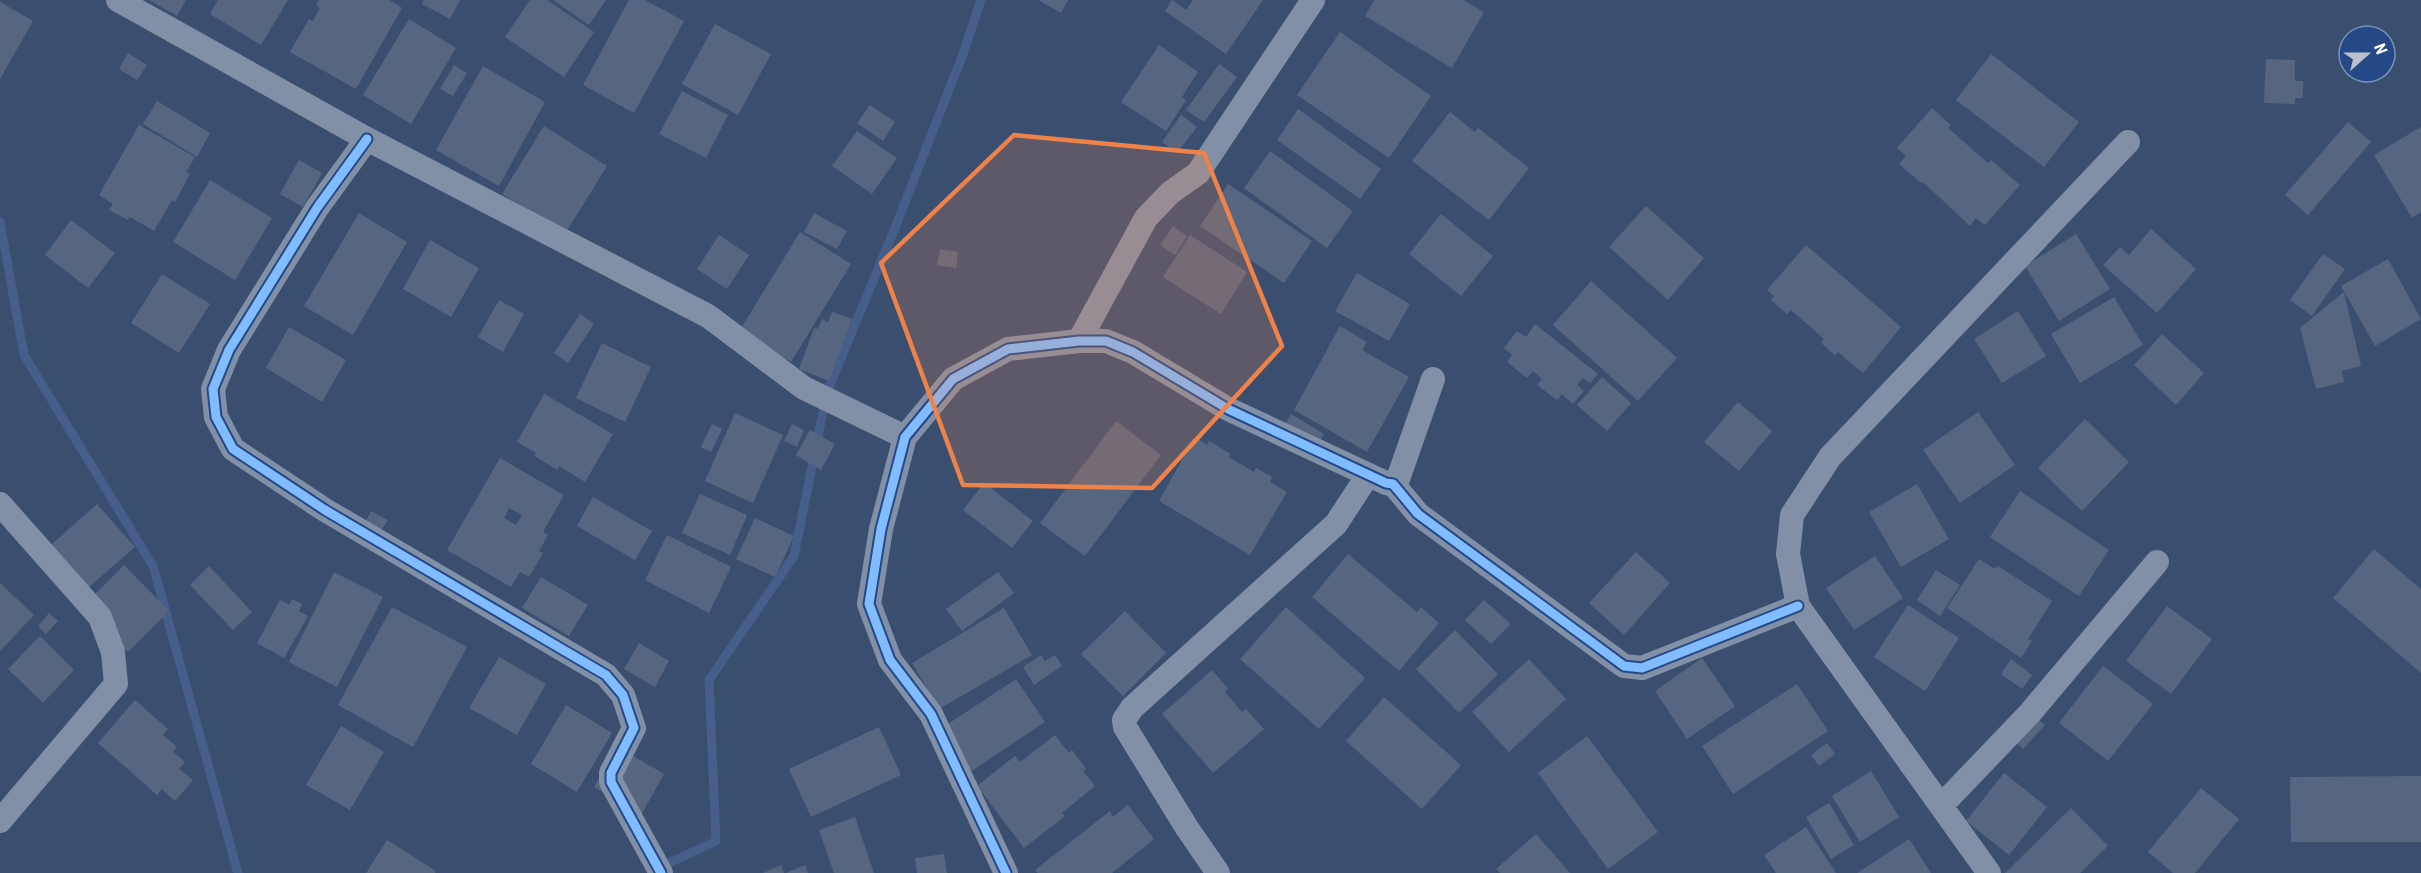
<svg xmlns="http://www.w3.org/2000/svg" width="2421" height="873" viewBox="0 0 2421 873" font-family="'Roboto Condensed',sans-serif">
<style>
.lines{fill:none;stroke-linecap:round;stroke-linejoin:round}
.stream{stroke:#455e8a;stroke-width:9}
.building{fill:#566680;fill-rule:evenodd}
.minor{stroke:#8190a6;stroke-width:24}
.cycleway-casing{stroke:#244986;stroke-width:13}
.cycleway{stroke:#80bcff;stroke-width:9}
.marked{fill:#ee8249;fill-opacity:0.2;stroke:#ee8249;stroke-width:4.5;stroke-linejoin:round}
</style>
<rect width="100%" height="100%" fill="#3a4f70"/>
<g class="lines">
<path class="stream" d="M0 222 24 355 153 566 238 873
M659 868 716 841 709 680 794 556 827 392 893 233 963 54 981 0"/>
</g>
<path class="building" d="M149 0H186L177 16Z
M218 0H288L261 45 210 14Z
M319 0H389L402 8 356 89 290 52 309 19 313 21 320 8 316 5Z
M424 0H460L450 19 422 4Z
M530 0H547L594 32 564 77 505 37Z
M553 0H606L589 25Z
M629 0H645L684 21 634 113 583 85Z
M1038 0H1068L1061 13Z
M1172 0 1186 10 1193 0H1263L1226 54 1165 11Z
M1374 0H1463L1484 12 1452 68 1365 16Z
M0 2 33 21 0 79Z
M409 19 456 48 411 124 363 95Z
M715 24 771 54 738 115 682 84Z
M1340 32 1431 96 1389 158 1297 95Z
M1159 45 1198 72 1182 97 1186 100 1166 131 1121 102Z
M128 53 147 65 137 80 119 69Z
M1991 54 2079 122 2044 167 1956 100Z
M2266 59 2295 60V81H2303V98H2295V104L2264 103Z
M1219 64 1237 77 1204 122 1186 110Z
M454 65 467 73 453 96 440 89Z
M483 66 545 102 499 186 436 150Z
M682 91 728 115 706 158 659 134Z
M157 101 210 133 197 157 143 124Z
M870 105 895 122 883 141 857 123Z
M1932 108 1951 125 1948 128 1988 163 1991 160 2020 185 1985 225 1976 218 1970 226 1923 182 1921 183 1899 164 1906 156 1897 148Z
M1298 109 1381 169 1360 199 1277 140Z
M1450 112 1475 132 1478 128 1529 168 1489 220 1412 161Z
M1181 115 1197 127 1177 153 1162 142Z
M2348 122 2371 142 2308 215 2285 195Z
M139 125 195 157 186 172 190 174 175 202 172 200 154 231 130 217 128 220 109 210 113 204 99 195Z
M544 126 607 166 565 234 502 194Z
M2421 127V212L2412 218 2374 155Z
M857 131 897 158 872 194 832 166Z
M1270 151 1353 211 1327 248 1244 188Z
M299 160 322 173 303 207 280 194Z
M210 180 272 218 235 280 173 242Z
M1228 184 1312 241 1284 283 1200 226Z
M1646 206 1704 258 1668 300 1609 247Z
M359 213 407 242 353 335 304 306Z
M814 213 847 231 837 249 804 232Z
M1441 214 1493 256 1461 296 1409 254Z
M71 220 115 253 88 288 45 255Z
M1173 226 1187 236 1175 255 1160 245Z
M2151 229 2196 269 2157 313 2103 265 2120 247 2129 255Z
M800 232 851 264 791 362 740 330Z
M2076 234 2110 289 2059 321 2025 266Z
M719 235 749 255 727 289 697 269Z
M1190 235 1247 272 1221 314 1163 277Z
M430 240 479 268 451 317 403 289Z
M1806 245 1901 327 1863 373 1838 352 1835 355 1821 343 1824 339 1791 310 1787 314 1771 300 1774 296 1767 290Z
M940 249 958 252 956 268 937 265Z
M2323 254 2345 269 2312 316 2290 300Z
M2388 259 2421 319 2375 346 2341 286Z
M1357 273 1410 304 1389 341 1335 311Z
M162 274 210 304 179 353 131 323Z
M1591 281 1677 358 1638 401 1553 325Z
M2344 292 2361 366 2342 371 2344 382 2316 389 2300 328Z
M2114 297 2143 345 2080 383 2051 334Z
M499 300 524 314 503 352 478 337Z
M2018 311 2046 356 2002 383 1974 339Z
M832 312 852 319 829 381 799 369 814 328 818 329 822 319 828 322Z
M580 314 594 324 568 363 554 353Z
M1535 324 1598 374 1590 383 1583 378 1577 385 1584 391 1573 404 1562 394 1557 400 1537 385 1542 379 1533 371 1527 378 1507 362 1512 355 1504 348 1517 331 1526 337Z
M1340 326 1367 342 1362 350 1409 377 1367 452 1294 410Z
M289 327 346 360 322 402 266 368Z
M2162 334 2204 373 2176 405 2134 365Z
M602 343 651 367 625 422 576 398Z
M1602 377 1631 403 1607 431 1577 405Z
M544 394 613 434 585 482 559 466 558 470 534 456 536 453 517 442Z
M1738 402 1772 431 1739 471 1704 442Z
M1978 412 2015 465 1960 503 1923 450Z
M735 413 783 435 753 503 705 481Z
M1291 414 1324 434 1313 453 1280 434Z
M2085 419 2129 462 2082 511 2038 468Z
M1116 421 1161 455 1085 556 1040 523Z
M712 424 722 429 711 452 701 447Z
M792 424 804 430 797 447 784 441Z
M810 430 835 444 821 470 796 455Z
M1195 437 1207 445 1209 441 1231 454 1229 457 1254 472 1256 468 1272 477 1270 482 1287 492 1250 555 1159 501Z
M500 458 564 495 543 532 548 535 539 551 543 553 529 577 520 572 511 587 447 550ZM509 508 522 515 516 525 504 518Z
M984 483 1033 521 1012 548 963 510Z
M1917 484 1949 539 1901 567 1869 512Z
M2020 491 2109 550 2079 596 1990 537Z
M700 494 747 515 730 555 682 533Z
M593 497 652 531 635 560 577 526Z
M97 504 135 547 80 595 42 553Z
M371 511 388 520 380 532 365 523Z
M755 518 794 536 775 577 736 559Z
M667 535 731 567 709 613 645 580Z
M2374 549 2421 589V673L2333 598Z
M1636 552 1670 583 1624 635 1589 603Z
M1348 554 1417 612 1421 607 1439 623 1399 671 1312 597Z
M1875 556 1903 598 1854 630 1826 588Z
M1979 559 1995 569 1998 566 2052 601 2028 639 2032 641 2021 658 1947 608Z
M124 565 169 611 128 652 83 606Z
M209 566 252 612 233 630 190 585Z
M1936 570 1960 585 1940 616 1917 600Z
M334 572 383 597 337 687 289 662Z
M998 572 1014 593 962 631 946 609Z
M541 577 588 605 569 636 522 608Z
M0 583 34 615 0 651Z
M292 599 302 604 299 611 308 616 284 658 257 643 280 600 289 605Z
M1484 600 1511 624 1491 644 1465 620Z
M1908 605 1959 638 1925 691 1874 657Z
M2167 606 2212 639 2171 694 2126 661Z
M392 607 467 647 413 747 338 705Z
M1286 607 1365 678 1319 729 1240 659Z
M1004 608 1032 655 939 709 912 663Z
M1125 611 1166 653 1123 696 1081 654Z
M49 613 58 621 46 634 38 626Z
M1455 630 1498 674 1459 713 1416 669Z
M40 636 74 670 43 703 8 669Z
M639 643 669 661 655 687 624 669Z
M1041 655 1045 661 1055 655 1062 666 1034 685 1023 667Z
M499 657 546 684 517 735 469 708Z
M1702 658 1735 706 1687 739 1655 691Z
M1529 659 1566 699 1509 752 1472 712Z
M2011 659 2032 675 2022 689 2001 674Z
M2103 666 2153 704 2108 761 2059 723Z
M1212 670 1228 689 1225 692 1242 712 1246 709 1264 729 1213 773 1162 714Z
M1016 679 1045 722 967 774 939 730Z
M1797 684 1828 731 1733 794 1702 746Z
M1384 697 1461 765 1422 809 1346 741Z
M135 700 168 729 163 735 177 747 173 752 185 762 179 769 193 780 175 801 162 789 157 795 98 743Z
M566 705 612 733 577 792 531 764Z
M2034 715 2045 725 2023 749 2012 739Z
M341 726 384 752 350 810 306 785Z
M879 727 901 775 811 817 789 769Z
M1055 735 1069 753 1072 750 1086 769 1083 771 1095 786 1062 813 1065 816 1024 848 977 786 1015 756 1020 762Z
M1587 736 1658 832 1608 869 1538 773Z
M1827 743 1835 754 1819 766 1811 755Z
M618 747 664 774 641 815 594 787Z
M1871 771 1899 817 1860 842 1832 796Z
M2004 773 2047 807 2009 855 1966 821Z
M2421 776V842H2291L2290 777Z
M2201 788 2239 819 2195 873H2173L2148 852Z
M1829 803 1854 845 1831 859 1806 817Z
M1128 805 1154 839 1112 873H1038L1035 870 1110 811 1113 817Z
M2071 808 2108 846 2080 873H2005Z
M855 817 874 873H834L819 830Z
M1806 827 1836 873H1776L1764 855Z
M1536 834 1570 873H1500L1496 869Z
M1909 839 1931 873H1857Z
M387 840 436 871 435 873H366Z
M944 854 947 873H917L915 858Z
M781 865 784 873H763Z
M805 865 808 873H786Z"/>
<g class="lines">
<path class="minor" d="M118 0 367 139 708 316 804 388 905 437
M367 139 317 208 229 350 213 389 216 417 233 449 325 510 606 675 623 695 634 728 611 773V782L661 873
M1079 341 1146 218 1170 193 1198 173 1313 0
M1393 484 1398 479 1433 379
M0 504 100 617 113 652 116 684 0 821
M1941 806 2030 713 2157 562
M1006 873 931 714 890 660 869 604 881 529 905 437 953 379 1008 349 1079 341H1106L1133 352 1228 409 1386 483 1393 484 1418 514 1624 666 1642 668 1798 606
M1218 873 1187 828 1125 727 1124 720 1132 708 1336 524 1368 475
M1989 873 1798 606 1788 554 1792 515 1830 457 2128 142"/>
<g class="cycleway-casing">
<path id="cycleway" d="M367 139 317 208 229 350 213 389 216 417 233 449 325 510 606 675 623 695 634 728 611 773V782L661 873
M1006 873 931 714 890 660 869 604 881 529 905 437 953 379 1008 349 1079 341H1106L1133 352 1228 409 1386 483 1393 484 1418 514 1624 666 1642 668 1798 606"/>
</g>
<use href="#cycleway" class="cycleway"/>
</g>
<path class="marked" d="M1014 135 1204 153 1282 346 1152 488 963 485 881 263Z"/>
<g transform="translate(2367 54) rotate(69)"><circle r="28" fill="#244986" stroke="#7c92b6" stroke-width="1.5"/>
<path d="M0-4.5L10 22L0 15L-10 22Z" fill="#bac1cd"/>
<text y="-9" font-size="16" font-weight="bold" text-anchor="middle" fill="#ffffff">N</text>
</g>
</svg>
